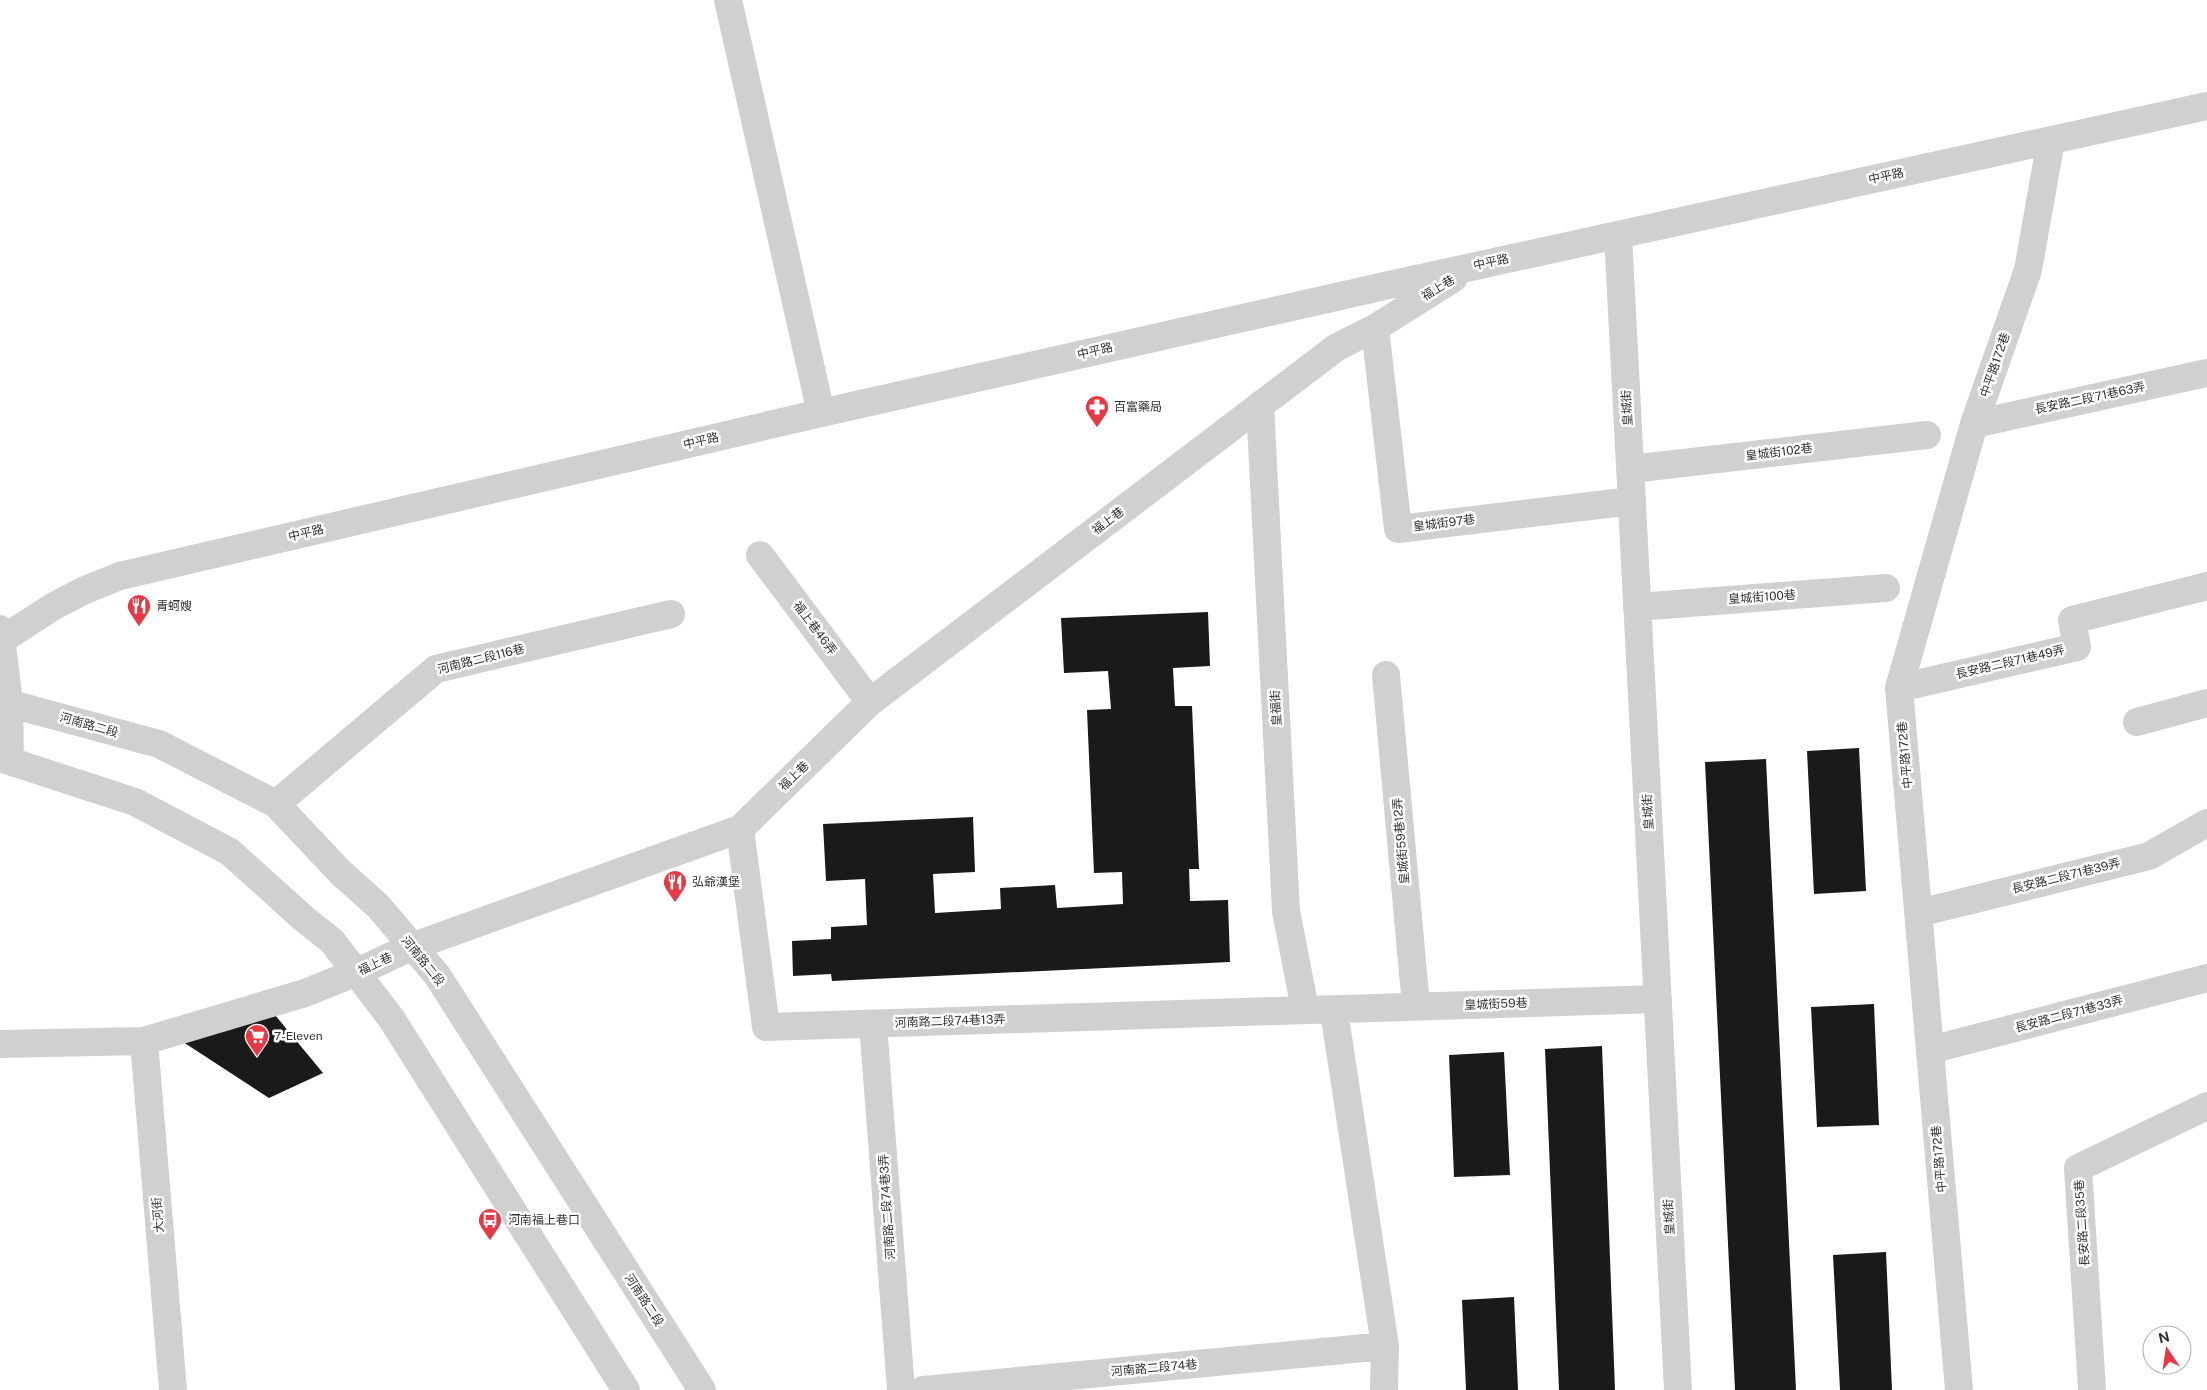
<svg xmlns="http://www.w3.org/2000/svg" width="2207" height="1390" viewBox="0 0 2207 1390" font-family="'Public Sans','Noto Sans TC',sans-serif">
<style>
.building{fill:#1a1a1a}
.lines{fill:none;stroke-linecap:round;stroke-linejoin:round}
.minor{stroke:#d0d0d0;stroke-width:28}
.labels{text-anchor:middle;stroke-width:5;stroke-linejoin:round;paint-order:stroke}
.street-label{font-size:12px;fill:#333;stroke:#fff}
.poi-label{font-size:12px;fill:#333;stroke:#fff;text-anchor:start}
</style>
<rect width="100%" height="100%" fill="#fff"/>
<path class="building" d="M1208 612 1210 666 1173 668 1175 706H1192L1199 869H1189L1190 901 1228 900 1230 962 832 981 831 974 793 976 792 941 831 939V927L867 925 865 879 826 881 823 824 973 817 975 872 933 874 935 913 1001 909 1000 888 1055 885 1057 908 1123 904 1122 872 1094 873 1087 710 1111 709 1108 671 1064 673 1061 618Z
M1859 748 1866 891 1814 894 1807 751Z
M1766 759 1796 1390H1735L1705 762Z
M1874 1004 1879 1125 1817 1127 1811 1007Z
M275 1015 323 1073 269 1098 180 1040Z
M1602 1046 1615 1390H1559L1545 1049Z
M1504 1052 1510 1175 1454 1177 1449 1055Z
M1886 1252 1892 1390H1840L1833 1255Z
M1514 1297 1518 1390H1466L1462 1300Z"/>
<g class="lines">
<path class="minor" d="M728 0 821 413
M1618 235 1678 1390
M1375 328 1398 529 1632 501
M1260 405 1286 911 1305 1009
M1974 424 2207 373
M1631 469 1927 435
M760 555 870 702
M1637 607 1886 588
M0 629 9 702 10 760
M0 641 54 606 85 590 120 576 821 413 1389 285 2207 106
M1386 675 1416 1006
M1899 688 2077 647 2072 620 2207 586
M0 701 159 744 276 804 340 872 378 906 437 975 702 1390
M2137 722 2207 703
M0 758 135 802 230 852 303 918 332 941 391 1018 626 1390
M276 804 436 669 671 614
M740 829 766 1027 1658 999
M1919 913 2149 856 2207 823
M1334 1011 1385 1346 1384 1390
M873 1024 901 1390
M144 1041 173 1390
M0 1044 144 1041 305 993 357 972 411 947 740 829 870 702 1337 347 1375 328 1454 278
M1930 1050 2207 978
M923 1390 1385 1346
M1959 1390 1899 688 1974 424 2028 270 2051 140
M2092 1390 2078 1168 2207 1106"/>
</g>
<defs>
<g id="pharmacy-pin" transform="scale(1.25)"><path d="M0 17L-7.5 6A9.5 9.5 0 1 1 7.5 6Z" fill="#e63946" stroke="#fff"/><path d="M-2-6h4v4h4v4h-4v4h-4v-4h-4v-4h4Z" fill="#fff"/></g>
<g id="restaurant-pin" transform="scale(1.25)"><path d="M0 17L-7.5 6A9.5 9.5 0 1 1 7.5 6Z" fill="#e63946" stroke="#fff"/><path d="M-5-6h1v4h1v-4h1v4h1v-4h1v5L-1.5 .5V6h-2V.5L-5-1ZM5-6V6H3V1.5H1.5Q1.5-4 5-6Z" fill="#fff"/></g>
<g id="supermarket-pin" transform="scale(1.25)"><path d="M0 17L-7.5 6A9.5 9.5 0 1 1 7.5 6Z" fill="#e63946" stroke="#fff"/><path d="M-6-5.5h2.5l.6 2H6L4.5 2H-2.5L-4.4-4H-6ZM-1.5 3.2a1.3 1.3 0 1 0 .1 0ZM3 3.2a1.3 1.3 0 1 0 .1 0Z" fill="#fff"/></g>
<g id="bus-pin" transform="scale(1.25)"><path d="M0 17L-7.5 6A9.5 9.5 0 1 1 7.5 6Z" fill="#e63946" stroke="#fff"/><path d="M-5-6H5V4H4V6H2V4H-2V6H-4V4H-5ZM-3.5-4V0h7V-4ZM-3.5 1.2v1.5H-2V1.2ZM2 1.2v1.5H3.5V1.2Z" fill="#fff"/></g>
</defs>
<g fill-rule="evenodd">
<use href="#pharmacy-pin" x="1097" y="407"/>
<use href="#restaurant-pin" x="139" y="606"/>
<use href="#restaurant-pin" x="675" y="882"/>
<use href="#supermarket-pin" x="257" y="1036"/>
<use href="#bus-pin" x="490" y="1220"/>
</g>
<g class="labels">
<g class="street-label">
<text transform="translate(1886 176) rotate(-12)" y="4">中平路</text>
<text transform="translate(1491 262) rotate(-12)" y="4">中平路</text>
<text transform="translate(1438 288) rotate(-31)" y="4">福上巷</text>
<text transform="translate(1095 351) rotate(-13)" y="4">中平路</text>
<text transform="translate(1995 365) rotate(-71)" y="4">中平路172巷</text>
<text transform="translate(2090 398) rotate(-12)" y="4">長安路二段˙71巷63弄</text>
<text transform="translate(1627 408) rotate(-93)" y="4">皇城街</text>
<text transform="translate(701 441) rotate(-13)" y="4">中平路</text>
<text transform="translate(1779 452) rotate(-7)" y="4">皇城街102巷</text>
<text transform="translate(1108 521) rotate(-37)" y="4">福上巷</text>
<text transform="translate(1444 523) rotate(-7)" y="4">皇城街97巷</text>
<text transform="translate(306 533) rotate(-13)" y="4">中平路</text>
<text transform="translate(1762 597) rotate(-4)" y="4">皇城街100巷</text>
<text transform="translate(815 628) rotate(53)" y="4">福上巷46弄</text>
<text transform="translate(481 659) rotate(-14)" y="4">河南路二段116巷</text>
<text transform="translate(2010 662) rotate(-13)" y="4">長安路二段71巷49弄</text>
<text transform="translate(1276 708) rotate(-93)" y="4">皇福街</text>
<text transform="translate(89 725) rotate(16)" y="4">河南路二段</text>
<text transform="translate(1905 755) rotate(-95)" y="4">中平路172巷</text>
<text transform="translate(794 776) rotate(-44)" y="4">福上巷</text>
<text transform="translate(1648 812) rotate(-93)" y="4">皇城街</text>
<text transform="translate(1401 841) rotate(-95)" y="4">皇城街59巷12弄</text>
<text transform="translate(2066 876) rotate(-14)" y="4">長安路二段71巷39弄</text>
<text transform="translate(423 961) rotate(51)" y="4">河南路二段</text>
<text transform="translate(375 964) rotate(-25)" y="4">福上巷</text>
<text transform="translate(1496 1004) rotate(-2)" y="4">皇城街59巷</text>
<text transform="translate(2069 1014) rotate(-15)" y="4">長安路二段71巷33弄</text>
<text transform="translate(950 1021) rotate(-2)" y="4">河南路二段74巷13弄</text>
<text transform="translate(1939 1159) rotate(-95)" y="4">中平路172巷</text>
<text transform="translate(887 1207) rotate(-94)" y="4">河南路二段74巷3弄</text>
<text transform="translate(158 1215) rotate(-95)" y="4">大河街</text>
<text transform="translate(1669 1217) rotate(-93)" y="4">皇城街</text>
<text transform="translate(2082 1223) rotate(-94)" y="4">長安路二段35巷</text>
<text transform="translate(644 1300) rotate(57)" y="4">河南路二段</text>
<text transform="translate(1154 1368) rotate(-5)" y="4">河南路二段74巷</text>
</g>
<g class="poi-label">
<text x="1114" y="411">百富藥局</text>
<text x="156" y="610">青蚵嫂</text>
<text x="692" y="886">弘爺漢堡</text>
<text x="274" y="1040">7-Eleven</text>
<text x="508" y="1224">河南福上巷口</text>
</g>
</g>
<g transform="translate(2167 1350) rotate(347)"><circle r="24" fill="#ffffff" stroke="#adadad"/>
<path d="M0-4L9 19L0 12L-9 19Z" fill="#e63946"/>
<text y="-8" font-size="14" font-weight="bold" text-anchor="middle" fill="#333333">N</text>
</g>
</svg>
